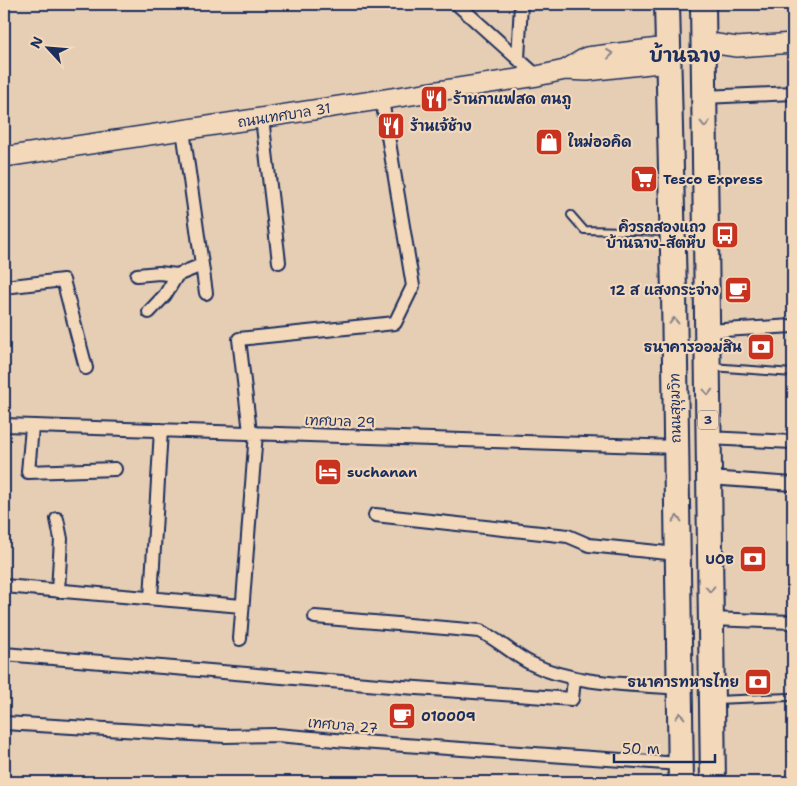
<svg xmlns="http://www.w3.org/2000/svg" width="797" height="786" viewBox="0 0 797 786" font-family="'Shantell Sans','Playpen Sans Thai',sans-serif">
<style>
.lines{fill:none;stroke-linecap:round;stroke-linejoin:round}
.lane-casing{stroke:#1b2f5e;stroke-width:10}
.street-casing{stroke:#1b2f5e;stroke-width:16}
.secondary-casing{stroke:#1b2f5e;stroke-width:22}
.highway-casing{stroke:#1b2f5e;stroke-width:28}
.lane{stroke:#f3d8ba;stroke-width:6}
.street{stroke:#f3d8ba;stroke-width:12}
.secondary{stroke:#f3d8ba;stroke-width:19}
.highway{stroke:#f3d8ba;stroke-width:24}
.oneway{stroke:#87848c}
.labels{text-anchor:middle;stroke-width:4.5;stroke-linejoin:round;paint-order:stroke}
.shield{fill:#f3d8ba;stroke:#5c627a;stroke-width:1}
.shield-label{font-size:12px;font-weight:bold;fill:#1b2f5e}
.poi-label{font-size:14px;font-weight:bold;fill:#1b2f5e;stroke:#f3d8ba;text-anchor:start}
.street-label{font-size:14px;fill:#1b2f5e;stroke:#f3d8ba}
.district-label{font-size:19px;font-weight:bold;fill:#1b2f5e;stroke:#f3d8ba}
</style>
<rect width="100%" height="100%" fill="#e6ceb5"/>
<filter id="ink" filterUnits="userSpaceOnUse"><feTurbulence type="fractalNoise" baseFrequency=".02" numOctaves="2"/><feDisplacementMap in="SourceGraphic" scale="10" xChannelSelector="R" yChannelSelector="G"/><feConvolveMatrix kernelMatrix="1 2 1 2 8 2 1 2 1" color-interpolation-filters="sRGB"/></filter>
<g filter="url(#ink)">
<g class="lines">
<g class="lane-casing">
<path id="lane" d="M571 215 584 230 669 232
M711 367 793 373
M715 700 790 697"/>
</g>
<g class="street-casing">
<path id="street" d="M457 4 537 76
M518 59 521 4
M704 97 793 93
M262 118 279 262
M183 130 206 293
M137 275 159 273 177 275
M4 287 63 280 86 368
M149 312 165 295 177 275 202 265
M707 331 793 326
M4 425 676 447
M32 427 28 472 115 469
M250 432 239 339 395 323 413 286 382 100
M708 438 793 442
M709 478 793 484
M375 515 568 536 589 545 677 554
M57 519 61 539 58 591
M4 586 242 606
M151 598 161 430
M315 617 480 631C499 640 513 655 532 664 574 685 633 684 679 688
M711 619 793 622
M240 639 256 433
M4 654 403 687 572 699 574 679
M4 723 225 736 277 735 347 741 680 764"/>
</g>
<g class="secondary-casing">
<path id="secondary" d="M703 42 737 47 793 43
M565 70 587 57 667 47
M4 157 537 76 565 70 587 71 668 62"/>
</g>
<g class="highway-casing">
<path id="highway" d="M667 4 674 293 681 782
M703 4 713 782"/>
</g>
<use href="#lane" class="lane"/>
<use href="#street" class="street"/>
<use href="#secondary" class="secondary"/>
<use href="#highway" class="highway"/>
</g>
<defs><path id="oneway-chevron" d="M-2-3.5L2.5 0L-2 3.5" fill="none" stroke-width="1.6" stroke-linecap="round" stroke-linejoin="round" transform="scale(1.25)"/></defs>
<g class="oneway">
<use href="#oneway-chevron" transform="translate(610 54) rotate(-6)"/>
<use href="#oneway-chevron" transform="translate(705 124) rotate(89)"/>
<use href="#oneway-chevron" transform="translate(674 321) rotate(-91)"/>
<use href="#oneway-chevron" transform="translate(708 392) rotate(89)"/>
<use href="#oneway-chevron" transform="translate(677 519) rotate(-91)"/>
<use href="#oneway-chevron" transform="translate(710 589) rotate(89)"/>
<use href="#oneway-chevron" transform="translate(680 716) rotate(-91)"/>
</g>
</g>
<defs>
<g id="restaurant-square" transform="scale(1.4375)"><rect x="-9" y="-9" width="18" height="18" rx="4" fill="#c8321e" stroke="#f3d8ba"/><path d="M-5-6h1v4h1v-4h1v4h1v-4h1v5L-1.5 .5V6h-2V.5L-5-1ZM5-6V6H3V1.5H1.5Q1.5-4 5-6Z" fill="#fff"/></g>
<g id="shop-square" transform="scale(1.4375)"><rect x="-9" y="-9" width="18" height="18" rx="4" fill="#c8321e" stroke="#f3d8ba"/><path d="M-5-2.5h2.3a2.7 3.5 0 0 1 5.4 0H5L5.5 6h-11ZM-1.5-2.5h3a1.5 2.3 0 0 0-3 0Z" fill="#fff"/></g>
<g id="supermarket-square" transform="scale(1.4375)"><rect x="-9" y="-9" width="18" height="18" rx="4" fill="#c8321e" stroke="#f3d8ba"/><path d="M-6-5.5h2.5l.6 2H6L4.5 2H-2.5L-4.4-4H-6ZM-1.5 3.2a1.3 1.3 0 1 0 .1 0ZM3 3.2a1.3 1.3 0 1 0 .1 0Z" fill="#fff"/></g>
<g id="bus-square" transform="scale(1.4375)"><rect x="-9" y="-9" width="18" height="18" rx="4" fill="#c8321e" stroke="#f3d8ba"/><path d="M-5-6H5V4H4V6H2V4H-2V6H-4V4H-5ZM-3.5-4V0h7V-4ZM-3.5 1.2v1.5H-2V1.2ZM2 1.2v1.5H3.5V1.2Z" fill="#fff"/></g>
<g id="cafe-square" transform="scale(1.4375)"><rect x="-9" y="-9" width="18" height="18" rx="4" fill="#c8321e" stroke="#f3d8ba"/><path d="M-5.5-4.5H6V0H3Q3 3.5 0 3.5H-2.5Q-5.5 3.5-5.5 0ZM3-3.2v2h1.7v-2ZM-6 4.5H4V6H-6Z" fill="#fff"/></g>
<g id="bank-square" transform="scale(1.4375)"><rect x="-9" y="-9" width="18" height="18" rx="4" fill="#c8321e" stroke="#f3d8ba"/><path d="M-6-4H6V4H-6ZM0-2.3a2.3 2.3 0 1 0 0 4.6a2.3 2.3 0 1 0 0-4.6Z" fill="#fff"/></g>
<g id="hotel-square" transform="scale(1.4375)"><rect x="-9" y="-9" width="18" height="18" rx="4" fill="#c8321e" stroke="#f3d8ba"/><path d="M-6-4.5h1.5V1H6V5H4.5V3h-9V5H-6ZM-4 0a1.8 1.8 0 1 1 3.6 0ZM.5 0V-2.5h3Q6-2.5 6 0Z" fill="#fff"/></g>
</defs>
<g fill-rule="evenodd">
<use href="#restaurant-square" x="434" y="99"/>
<use href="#restaurant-square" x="391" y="126"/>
<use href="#shop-square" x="549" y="142"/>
<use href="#supermarket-square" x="644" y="179"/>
<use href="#bus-square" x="725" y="235"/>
<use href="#cafe-square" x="738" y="290"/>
<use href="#bank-square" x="761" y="347"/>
<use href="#hotel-square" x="328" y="472"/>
<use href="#bank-square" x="753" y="559"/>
<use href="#bank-square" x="758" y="682"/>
<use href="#cafe-square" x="402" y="716"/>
</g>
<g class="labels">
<rect class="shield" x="698" y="410.5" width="20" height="19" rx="4"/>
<g class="shield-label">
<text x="708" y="424">3</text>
</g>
<g class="poi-label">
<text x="453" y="104">ร้านกาแฟสด ฅนภู</text>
<text x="410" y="131">ร้านเจ้ช้าง</text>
<text x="568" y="147">ใหม่ออคิด</text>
<text x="663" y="184">Tesco Express</text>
<text x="706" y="232" text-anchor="end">คิวรถสองแถว<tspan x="706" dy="16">บ้านฉาง-สัตหีบ</tspan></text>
<text x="719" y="295" text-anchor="end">12 ส แสงกระจ่าง</text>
<text x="742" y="352" text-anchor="end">ธนาคารออมสิน</text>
<text x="347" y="477">suchanan</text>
<text x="734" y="564" text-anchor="end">UOB</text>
<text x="739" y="687" text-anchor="end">ธนาคารทหารไทย</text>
<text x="421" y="721">010009</text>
</g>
<g class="street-label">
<text transform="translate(284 115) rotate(-9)" y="5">ถนนเทศบาล 31</text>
<text transform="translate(675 408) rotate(-91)" y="5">ถนนสุขุมวิท</text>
<text transform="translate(340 421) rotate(2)" y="5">เทศบาล 29</text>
<text transform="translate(343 725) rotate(5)" y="5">เทศบาล 27</text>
</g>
<g class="district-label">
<text x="685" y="62">บ้านฉาง</text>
</g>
</g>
<rect width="797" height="786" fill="none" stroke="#f3d8ba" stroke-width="20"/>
<rect x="10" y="10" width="777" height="766" fill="none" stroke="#1b2f5e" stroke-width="2" filter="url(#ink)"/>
<g transform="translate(48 48) rotate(296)" stroke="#f3d8ba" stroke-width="4" paint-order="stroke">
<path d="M0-4L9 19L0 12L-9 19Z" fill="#1b2f5e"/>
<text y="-8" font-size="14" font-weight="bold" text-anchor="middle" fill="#1b2f5e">N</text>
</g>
<path d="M614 754v8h101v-8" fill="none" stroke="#1b2f5e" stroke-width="2.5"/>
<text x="622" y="754" font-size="15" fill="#1b2f5e" stroke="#f3d8ba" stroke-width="4" paint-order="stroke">50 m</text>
</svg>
